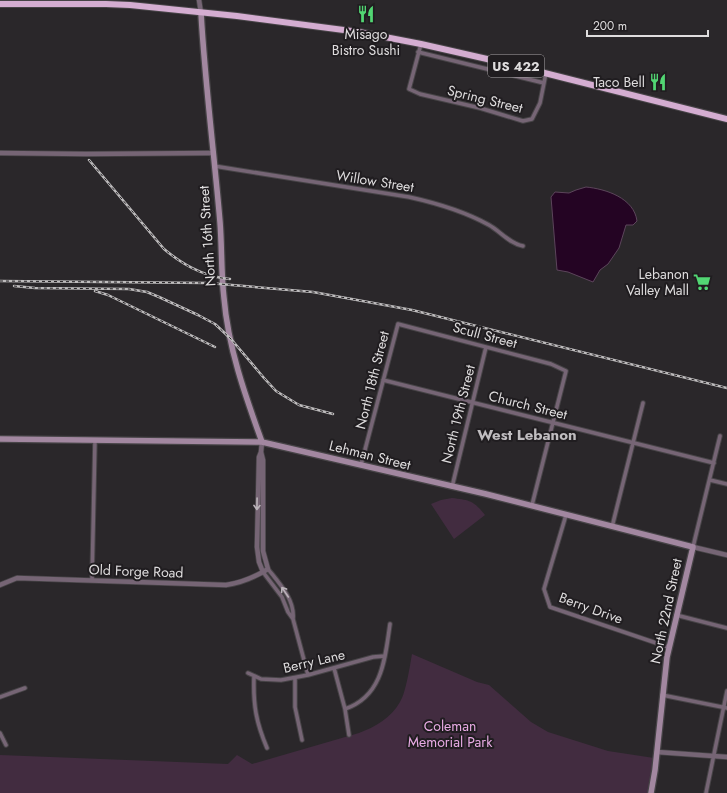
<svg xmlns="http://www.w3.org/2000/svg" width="727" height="793" viewBox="0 0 727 793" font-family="Jost,sans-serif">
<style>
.green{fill:#422c40}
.water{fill:#240423;stroke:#5c455b}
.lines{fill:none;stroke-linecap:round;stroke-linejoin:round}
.minor-casing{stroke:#474447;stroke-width:5.5}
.tertiary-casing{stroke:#474447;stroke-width:6}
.secondary-casing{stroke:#474447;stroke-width:8}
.trunk-casing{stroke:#474447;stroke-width:8}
.minor{stroke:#766575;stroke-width:3.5}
.tertiary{stroke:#766575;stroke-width:4.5}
.secondary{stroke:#a287a0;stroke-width:5.5}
.trunk{stroke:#d4add1;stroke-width:6}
.rail-casing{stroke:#bebcbd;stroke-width:2.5}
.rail{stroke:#201d20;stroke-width:1;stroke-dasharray:3;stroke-linecap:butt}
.oneway{stroke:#bab3b9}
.labels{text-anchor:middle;stroke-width:4;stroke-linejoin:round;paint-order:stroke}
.shield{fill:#201d20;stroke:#a6a3a5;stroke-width:1}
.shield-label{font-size:13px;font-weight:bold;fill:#dfddde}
.poi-label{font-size:14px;fill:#dfddde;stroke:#201d20;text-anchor:end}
.street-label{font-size:14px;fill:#dfddde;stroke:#201d20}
.park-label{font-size:14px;fill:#e8abe4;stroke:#201d20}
.neighbourhood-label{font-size:15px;font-weight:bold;fill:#c0bdc0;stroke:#201d20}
</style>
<rect width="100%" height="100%" fill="#2a272a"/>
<path class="green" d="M452 498C470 500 474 501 485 515L454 539 431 504 441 500Z
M412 654 477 682 489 685 531 722 548 732 608 751 654 758 649 793H0V755L228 764 237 755 252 764 359 733C375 727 391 718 400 702 406 693 410 665 412 654Z"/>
<path class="water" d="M586 187C606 189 634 198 637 221L633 225H626L619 248 608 264 600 270 593 282 568 272 557 270 551 197 555 192 569 193 576 190Z"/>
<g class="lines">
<g class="minor-casing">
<path id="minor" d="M421 44 409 89 420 94 480 108 523 121 532 119 540 103 546 73
M418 52 544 83
M214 166 409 197C436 203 464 211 489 225 500 231 510 244 523 246
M383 380 714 463
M361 465 398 324 551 364 566 371 532 505
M710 480 727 484
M452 487 486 347
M566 515 544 589 550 607 668 647
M612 527 643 403
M693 547 720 436
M268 569C280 584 295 600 293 619L308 675
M263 572 282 597 288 612 293 619
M92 580 95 440
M676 615 727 628
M334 668 345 709C383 696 385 658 390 624
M248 673 261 679 281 680 308 675 373 657 385 656
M254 676C253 705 256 722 267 748
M295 678V707L302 740
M662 695 727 708
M0 697 25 688
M345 709 349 735
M0 733 6 745
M706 793 727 691"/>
</g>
<g class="tertiary-casing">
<path id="tertiary" d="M199 0 201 13
M0 153 86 154 213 153
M261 452 259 457 257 547 259 562 263 572
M693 547 727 555
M0 585 17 578 226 585C241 583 255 577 268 569L263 551V460L261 452 262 442
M657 752 727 757"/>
</g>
<g class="secondary-casing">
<path id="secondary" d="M201 13C205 83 214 152 220 222 222 247 221 273 224 298 228 347 245 395 262 442
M0 439 262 442 486 494 693 547 667 657 655 770 651 793"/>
</g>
<g class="trunk-casing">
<path id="trunk" d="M0 4H106L130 5 237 16 359 32 421 44 509 64 727 119"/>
</g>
<use href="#minor" class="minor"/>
<use href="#tertiary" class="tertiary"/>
<use href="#secondary" class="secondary"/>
<use href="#trunk" class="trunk"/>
<g class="rail-casing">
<path id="rail" d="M89 160 164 249C183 265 204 277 230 279
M0 281 208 283 313 292 412 310 727 388
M14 286 35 288 129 289 147 292 159 297 198 315 215 324 231 339 264 378 276 391 299 405 333 414
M95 291 108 295 215 347"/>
</g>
<use href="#rail" class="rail"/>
</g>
<defs><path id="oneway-shaft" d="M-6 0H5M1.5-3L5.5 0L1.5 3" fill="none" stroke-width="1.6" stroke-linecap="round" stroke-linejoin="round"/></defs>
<g class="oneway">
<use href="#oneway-shaft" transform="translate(257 504) rotate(91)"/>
<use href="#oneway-shaft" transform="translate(285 592) rotate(-124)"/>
</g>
<defs>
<g id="restaurant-bare" transform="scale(1.38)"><path d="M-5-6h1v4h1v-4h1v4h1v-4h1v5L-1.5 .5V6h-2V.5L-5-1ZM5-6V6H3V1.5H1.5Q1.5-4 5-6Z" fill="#52d673" stroke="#201d20" stroke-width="2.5" paint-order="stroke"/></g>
<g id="supermarket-bare" transform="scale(1.38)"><path d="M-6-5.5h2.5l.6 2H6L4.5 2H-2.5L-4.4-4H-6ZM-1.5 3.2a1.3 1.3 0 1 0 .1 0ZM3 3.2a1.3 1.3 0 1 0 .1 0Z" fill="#52d673" stroke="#201d20" stroke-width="2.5" paint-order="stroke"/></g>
</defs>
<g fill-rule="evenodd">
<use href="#restaurant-bare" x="366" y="14"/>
<use href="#restaurant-bare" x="658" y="82"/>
<use href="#supermarket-bare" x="702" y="282"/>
</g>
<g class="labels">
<rect class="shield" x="488" y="55" width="56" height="22" rx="3"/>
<g class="shield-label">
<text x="516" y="71">US 422</text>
</g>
<g class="poi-label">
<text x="366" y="39" text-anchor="middle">Misago<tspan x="366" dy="16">Bistro Sushi</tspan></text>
<text x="645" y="87">Taco Bell</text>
<text x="689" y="279">Lebanon<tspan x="689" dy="16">Valley Mall</tspan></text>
</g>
<g class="street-label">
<text transform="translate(485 99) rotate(14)" y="5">Spring Street</text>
<text transform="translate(375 181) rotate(9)" y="5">Willow Street</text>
<text transform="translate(207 236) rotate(-94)" y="5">North 16th Street</text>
<text transform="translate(485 335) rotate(15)" y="5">Scull Street</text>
<text transform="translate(372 380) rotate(-76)" y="5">North 18th Street</text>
<text transform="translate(528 405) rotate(14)" y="5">Church Street</text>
<text transform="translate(458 414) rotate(-76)" y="5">North 19th Street</text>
<text transform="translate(370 455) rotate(14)" y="5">Lehman Street</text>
<text transform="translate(136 571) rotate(2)" y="5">Old Forge Road</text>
<text transform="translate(591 608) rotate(20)" y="5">Berry Drive</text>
<text transform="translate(666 611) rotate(-78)" y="5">North 22nd Street</text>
<text transform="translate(314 661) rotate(-13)" y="5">Berry Lane</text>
</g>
<g class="park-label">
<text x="450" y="731">Coleman<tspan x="450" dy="16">Memorial Park</tspan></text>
</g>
<g class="neighbourhood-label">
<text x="527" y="440">West Lebanon</text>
</g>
</g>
<path d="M587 30v6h121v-6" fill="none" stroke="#dfddde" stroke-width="2"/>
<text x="593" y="30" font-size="12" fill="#dfddde" stroke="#201d20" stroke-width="3" paint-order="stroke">200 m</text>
</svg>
